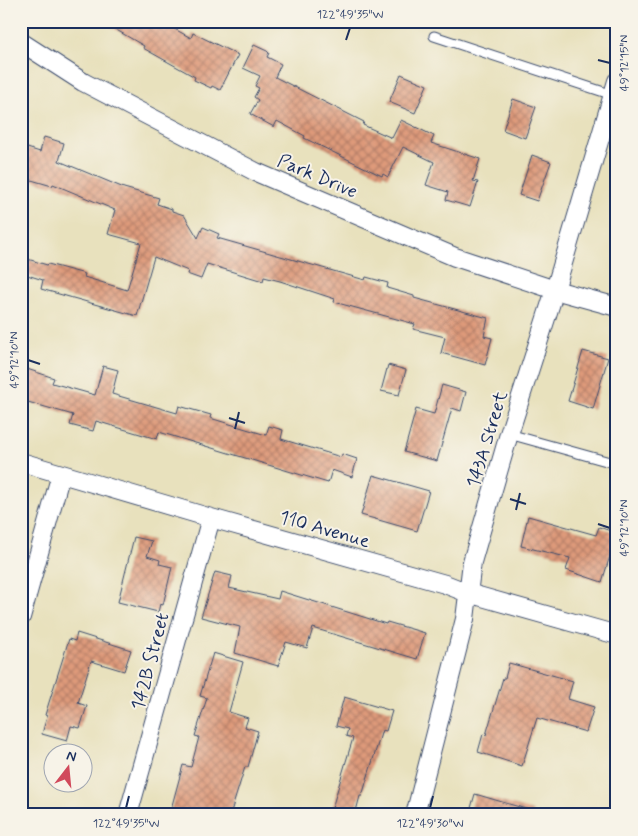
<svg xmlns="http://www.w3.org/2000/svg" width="638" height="836" viewBox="0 0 638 836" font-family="Mynerve,sans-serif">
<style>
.building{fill:url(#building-cross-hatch)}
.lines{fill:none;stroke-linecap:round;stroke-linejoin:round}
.service-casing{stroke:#3a4a6c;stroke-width:11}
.minor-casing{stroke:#3a4a6c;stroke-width:20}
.service{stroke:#fff;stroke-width:9}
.minor{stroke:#fff;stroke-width:18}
.ticks{fill:none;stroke:#1b2f5e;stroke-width:2}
.labels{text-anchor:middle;stroke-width:4;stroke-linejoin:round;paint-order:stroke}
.street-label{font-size:19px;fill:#1b2f5e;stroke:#f7f3e8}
.neatline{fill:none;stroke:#1b2f5e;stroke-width:2}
.ticks-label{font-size:12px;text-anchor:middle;fill:#1b2f5e}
</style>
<defs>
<pattern id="building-cross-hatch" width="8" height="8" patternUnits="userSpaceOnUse" patternTransform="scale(1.25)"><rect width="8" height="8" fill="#de9a7a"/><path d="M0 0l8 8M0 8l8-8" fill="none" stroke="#b37e67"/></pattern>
</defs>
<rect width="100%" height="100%" fill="#f7f3e8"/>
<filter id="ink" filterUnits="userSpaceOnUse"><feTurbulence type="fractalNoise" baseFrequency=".02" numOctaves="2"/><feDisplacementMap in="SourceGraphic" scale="10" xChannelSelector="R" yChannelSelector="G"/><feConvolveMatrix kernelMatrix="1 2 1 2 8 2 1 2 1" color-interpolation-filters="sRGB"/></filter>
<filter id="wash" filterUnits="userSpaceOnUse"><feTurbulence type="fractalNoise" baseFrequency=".0096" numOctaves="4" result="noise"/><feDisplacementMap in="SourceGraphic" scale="20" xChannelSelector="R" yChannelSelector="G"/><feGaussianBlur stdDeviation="1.12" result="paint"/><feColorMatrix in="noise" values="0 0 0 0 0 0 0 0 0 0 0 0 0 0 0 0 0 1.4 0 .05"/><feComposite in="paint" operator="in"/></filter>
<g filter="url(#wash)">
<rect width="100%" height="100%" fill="#e8e1bd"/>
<g id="blocks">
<path class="building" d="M101 21H160L191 38 193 33 238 55 220 90 212 86 211 88 194 80 195 77 143 48 144 46Z
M254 45 267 51 269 53 267 57 281 64 275 77 364 122 363 125 392 138 401 120 434 136 431 143 480 159 473 181 478 182 470 207 446 200 448 192 426 185 434 162 403 147 388 177 383 174 382 176 304 138 305 136 277 121 274 127 250 114 258 100 254 97 259 88 255 86 260 76 243 68Z
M401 74 427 85 415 113 389 102Z
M513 99 536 107 525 138 503 130Z
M44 137 64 143 59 161 124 188 159 198 157 204 172 209V211L184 215 198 238 203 227 219 234 217 238 365 280 366 277 388 283 387 288 414 296V298L488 318 484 336 492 338 485 365 441 353 445 337 413 329 415 324 334 302 335 299 280 281 264 277 263 281 207 264 201 279 187 274 188 271 154 257 137 316 41 289 43 280 21 273V257L47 265 48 264 85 274 84 277 127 290 141 243 108 234 115 210 53 184 52 186 21 177V146L40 152Z
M532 155 551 162 537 201 519 195Z
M583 351 608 358 593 409 568 401Z
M388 365 406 370 399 395 381 391Z
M103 366 118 370 112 394 177 413 179 406 211 415 210 418 266 435 269 426 283 430 281 439 341 457 342 454 357 459 352 477 332 470 328 483 159 432 157 439 96 421 93 431 70 425 73 415 21 400V367L54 378 52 383 95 395Z
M442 385 466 392 461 411 452 408 437 461 404 452 416 409 434 414Z
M373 475 429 491 417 531 361 515Z
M528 516 596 535 599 527 617 533 602 582 566 570 570 558 521 546Z
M134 537 152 541 147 556 160 560 159 564 172 567 163 605 160 604 158 612 118 602Z
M215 572 232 576 229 588 278 599 280 591 386 624 387 622 425 633 417 659 313 628 307 648 286 642 278 666 235 653 240 627 201 617Z
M77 633 131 650 124 671 91 661 78 703 87 706 80 728 71 726 67 741 42 734 47 716 45 715 69 639 75 641Z
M213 653 243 662 229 712 248 718 245 727 258 731 248 767H245L230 815H192L171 809 183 765 191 767 199 737 195 736 207 698 200 696Z
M509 663 573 681 568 699 594 707 586 732 537 718 522 766 478 752 483 734 486 735 503 678H505Z
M344 697 392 711 386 731 382 730 362 796H360L355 815H330L353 738 346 736 348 729 336 726Z
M475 794 533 811 532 815H469Z"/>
</g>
</g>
<g filter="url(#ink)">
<use href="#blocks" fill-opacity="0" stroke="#3a4a6c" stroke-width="1"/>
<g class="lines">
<g class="service-casing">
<path id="service" d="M434 36 616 96
M509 434 617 464"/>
</g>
<g class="minor-casing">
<path id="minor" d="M21 42 83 82 256 172 455 257 555 290 617 307
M21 462 211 518 445 584 468 593 617 635
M21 617 61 474
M128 815 211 518
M415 815 465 619 472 562 509 434 555 290 617 81"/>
</g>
<use href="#service" class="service"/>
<use href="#minor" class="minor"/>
</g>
</g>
<path class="ticks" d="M346 40 350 28M598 60 610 63M28 360 40 364M229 418 245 423M235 429 239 412M510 499 526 504M516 510 520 493M598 524 610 528M126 808 129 796M430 808 433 796"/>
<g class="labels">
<g class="street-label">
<text transform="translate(318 175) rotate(23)" y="7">Park Drive</text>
<text transform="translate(486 439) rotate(-73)" y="7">143A Street</text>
<text transform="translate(325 528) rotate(16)" y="7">110 Avenue</text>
<text transform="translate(149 661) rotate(-75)" y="7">142B Street</text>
</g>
</g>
<rect width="638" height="836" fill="none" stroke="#f7f3e8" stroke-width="55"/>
<g transform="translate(68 768) rotate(16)"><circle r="24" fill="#f7f3e8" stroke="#9fa5b1"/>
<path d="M0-4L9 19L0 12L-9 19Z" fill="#d1495b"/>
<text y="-8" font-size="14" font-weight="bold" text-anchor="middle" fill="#1b2f5e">N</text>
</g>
<rect x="28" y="28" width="582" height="780" class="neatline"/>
<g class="ticks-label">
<text x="350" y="18">122°49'35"W</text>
<text transform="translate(624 63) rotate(-90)" y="4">49°12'15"N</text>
<text transform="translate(14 360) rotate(-90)" y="4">49°12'10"N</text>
<text transform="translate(624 528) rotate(-90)" y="4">49°12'10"N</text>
<text x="126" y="827">122°49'35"W</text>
<text x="430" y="827">122°49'30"W</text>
</g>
</svg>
